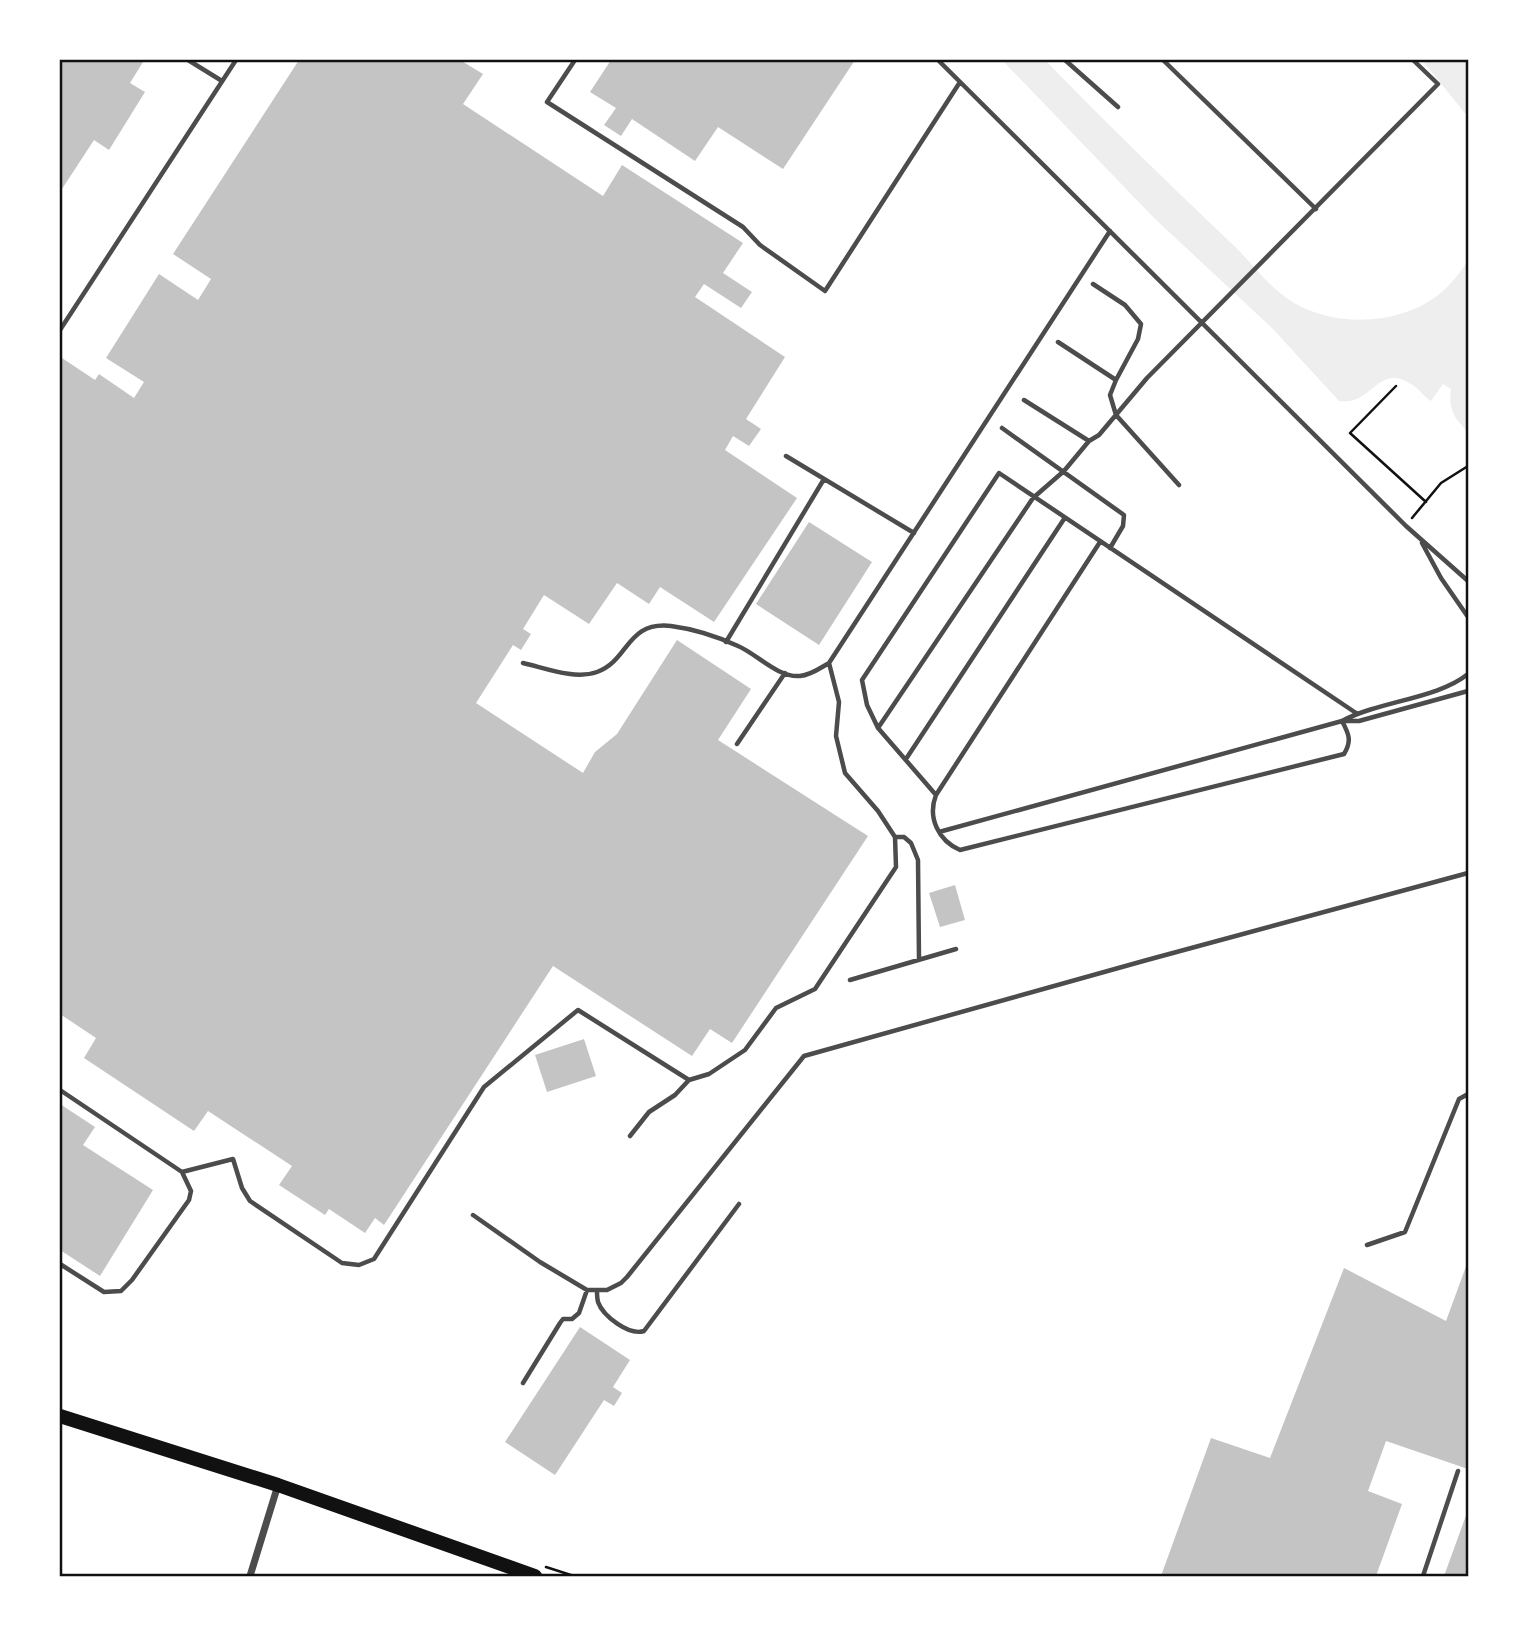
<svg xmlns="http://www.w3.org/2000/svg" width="1528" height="1636" viewBox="0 0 1528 1636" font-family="'Alegreya Sans',sans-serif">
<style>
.green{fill:#eee}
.building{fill:#c4c4c4}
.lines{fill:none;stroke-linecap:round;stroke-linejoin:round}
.path{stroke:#111;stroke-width:2.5}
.service{stroke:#4c4c4c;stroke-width:4.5}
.minor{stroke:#4c4c4c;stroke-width:7}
.primary{stroke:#111;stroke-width:14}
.neatline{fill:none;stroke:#111;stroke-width:2.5}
</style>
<rect width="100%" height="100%" fill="#fff"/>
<path class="green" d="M1002 60H1045C1105 122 1167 182 1230 242 1252 262 1269 289 1296 304 1337 327 1398 325 1437 296 1449 287 1461 272 1468 260V432C1454 418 1448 409 1451 389L1443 384 1431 401C1424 397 1420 390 1414 386 1377 360 1374 406 1339 401L1272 328 1153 217Z
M1422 60H1468V117Z"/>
<path class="building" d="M60 60H138L143 62 130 83 145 92 109 150 94 140 60 192Z
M299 60H460L483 74 463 104 603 196 622 165 743 243 723 273 752 292 741 308 704 284 695 297 785 357 746 419 761 429 749 446 733 436 725 450 797 498 714 622 660 587 649 604 617 583 589 624 544 595 523 629 531 634 521 650 513 645 476 703 583 773 595 752 617 734 677 640 751 689 718 740 868 836 732 1043 710 1029 692 1056 553 966 384 1225 375 1218 365 1233 329 1209 325 1215 279 1185 292 1166 208 1111 194 1131 84 1058 96 1038 60 1014V362L62 358 95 380 99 374 134 398 144 382 106 358 159 274 198 300 211 279 173 254Z
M611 60H855L783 169 718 127 695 161 632 119 621 136 604 125 616 108 590 92Z
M809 522 872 562 819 645 756 604Z
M955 885 965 920 940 927 929 893Z
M584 1039 596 1076 547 1092 535 1055Z
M60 1104 95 1127 83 1145 153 1190 100 1276 60 1250Z
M1468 1261V1469L1386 1441 1368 1491 1402 1504 1376 1576H1161L1211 1438 1270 1458 1344 1268 1446 1321Z
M580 1327 630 1360 613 1387 622 1393 614 1406 604 1400 555 1475 505 1442Z
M1468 1510V1576H1444Z"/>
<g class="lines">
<path class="path" d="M1396 386 1350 433 1426 502
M1412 518 1441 483 1468 466
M546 1567 574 1576"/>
<path class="service" d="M188 60 222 81
M575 60 547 102 743 227 760 245 825 291 960 82
M938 60 1406 526 1468 581
M1065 60 1118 107
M1163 60 1316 209
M1093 284 1125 305 1141 324 1138 339 1116 380 1110 395 1116 415 1179 485
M60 330 236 60
M1058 342 1116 380
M1024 400 1089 441
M1002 428 1124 515 1123 526 1110 548
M786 456 914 533
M1100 542 936 795C927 818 939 841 960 850L1344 754C1352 741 1349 734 1342 721
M1422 543 1441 578 1468 617
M726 642 824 479
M523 663C545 668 575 680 597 672 629 661 626 621 671 626 694 629 716 636 738 646 757 654 778 678 800 676 811 675 820 668 829 663
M1343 721H1359L1468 691
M878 728 1033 498 1064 471 1089 441 1099 435 1147 378 1438 84 1413 60
M737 744 785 673
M906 759 1064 519
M936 795 878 728 867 705 862 680 999 473 1356 713
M939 832 1342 721C1379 701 1437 699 1468 674
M895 837H904L911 843 918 860 919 960
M850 980 956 949
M60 1090 182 1172 233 1159 242 1188 250 1201 342 1263 359 1265 374 1259 484 1087 578 1010 689 1080 709 1074 745 1050 776 1008 815 989 896 867 895 837 878 811 845 773 836 736 839 702 829 663 1110 231
M630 1136 649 1112 675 1095 689 1080
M473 1215 540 1262 587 1290H607L621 1283 627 1277 804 1056 1147 960 1468 873
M1367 1245 1405 1232 1459 1099 1468 1094
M60 1264 104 1292 121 1291 132 1280 189 1200 191 1191 182 1172
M597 1290C597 1294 597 1298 598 1302 603 1316 629 1336 644 1331L739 1204
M523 1383 560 1323 563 1319H572L579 1313 587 1290
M60 1576H62
M1423 1576 1458 1471"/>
<path class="minor" d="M250 1576 278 1485"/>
<path class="primary" d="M60 1416 278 1485 535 1576"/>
</g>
<rect width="1528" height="1636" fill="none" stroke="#ffffff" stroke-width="122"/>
<rect x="61" y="61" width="1406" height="1514" class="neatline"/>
</svg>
